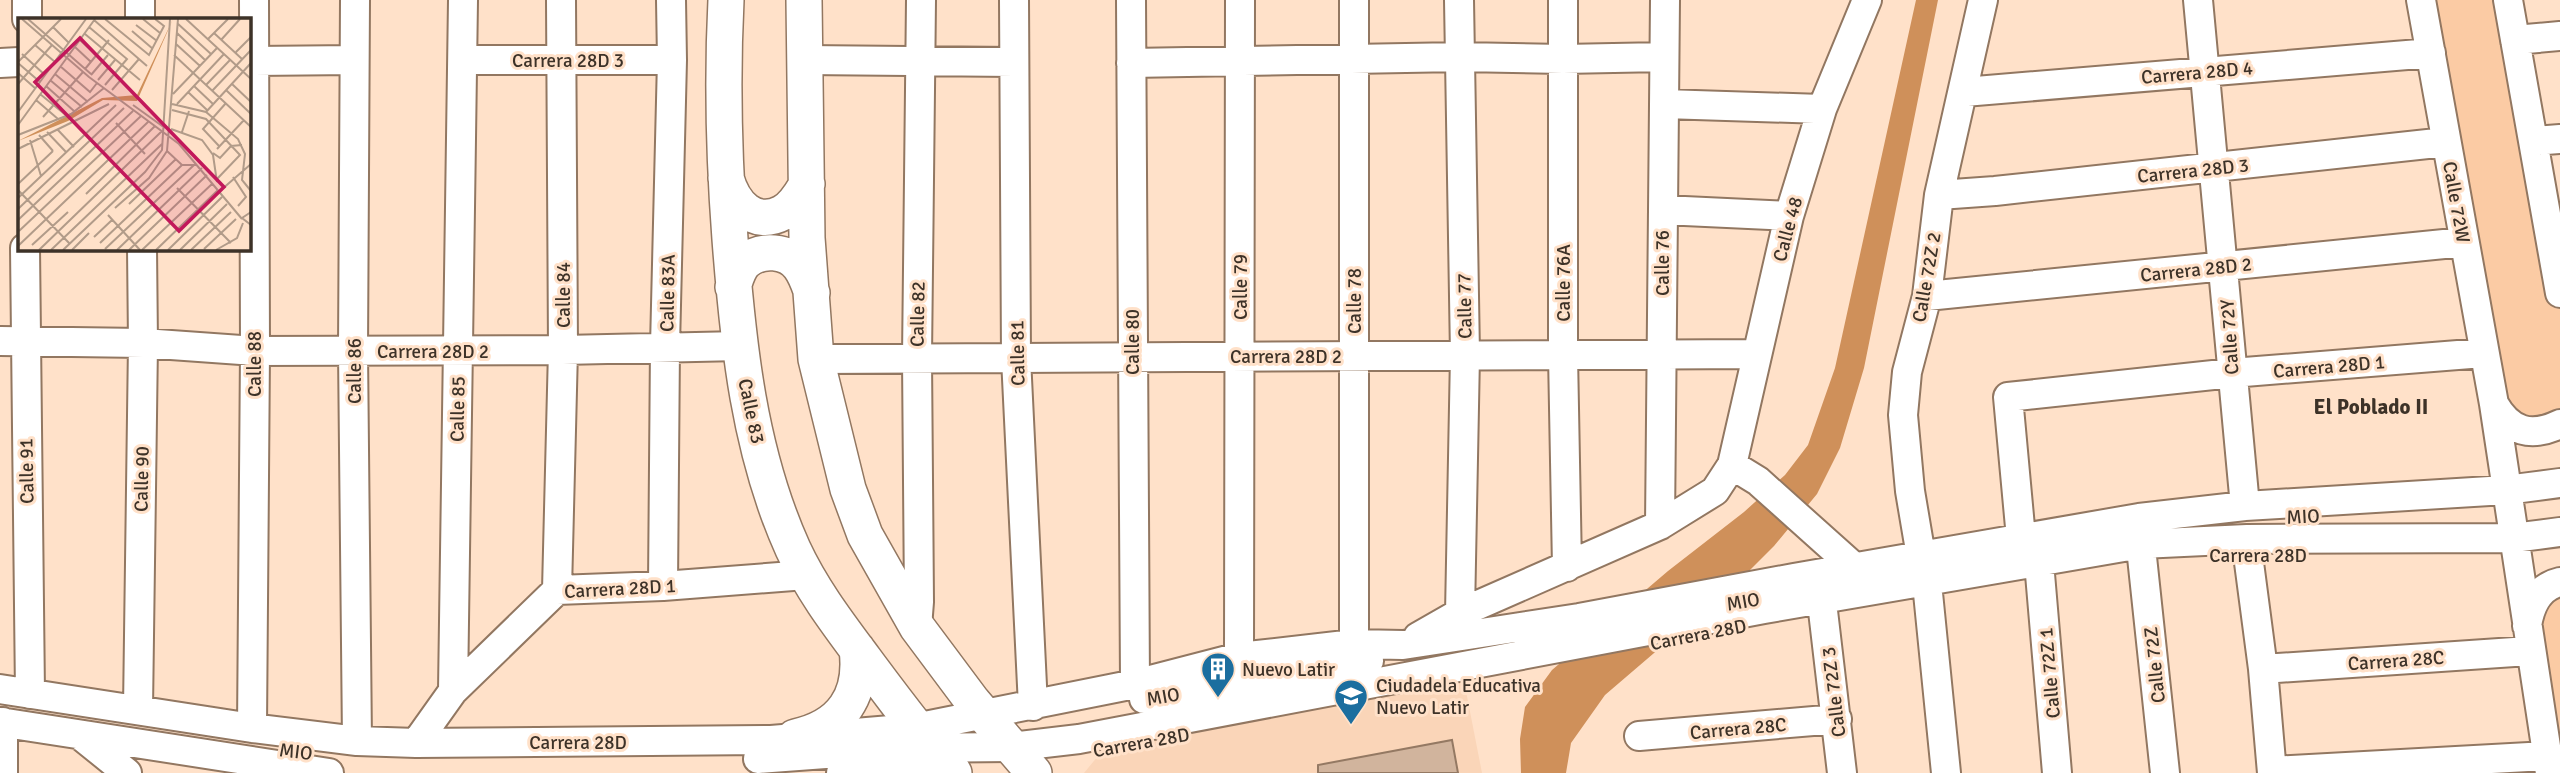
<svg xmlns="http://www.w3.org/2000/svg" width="2560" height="773" viewBox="0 0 2560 773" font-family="Signika,sans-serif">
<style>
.built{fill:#fad5b8}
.green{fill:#fbcba4}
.water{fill:#cf905a}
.building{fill:#d1b49d;stroke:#947963;stroke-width:2}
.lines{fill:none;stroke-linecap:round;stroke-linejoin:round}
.minor-casing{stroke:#927761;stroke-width:32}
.major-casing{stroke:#927761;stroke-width:38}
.minor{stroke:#fff;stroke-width:28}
.major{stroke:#fff;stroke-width:35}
.labels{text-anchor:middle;stroke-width:6;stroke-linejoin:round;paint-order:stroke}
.street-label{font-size:19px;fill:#3d3228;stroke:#ffe1c9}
.poi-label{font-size:19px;fill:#3d3228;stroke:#ffe1c9;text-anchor:start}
.neighbourhood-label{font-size:21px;font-weight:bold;fill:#3d3228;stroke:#ffe1c9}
.inset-road{fill:none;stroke:#b19b89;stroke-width:2}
.view{fill:#c2185b;fill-opacity:0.15;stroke:#c2185b;stroke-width:3.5}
.inset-edge{fill:none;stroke:#3d3228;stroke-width:3.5}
</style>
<rect width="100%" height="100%" fill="#ffe1c9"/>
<path class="built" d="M1464 681 1482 773H1084L1103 750Z"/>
<path class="green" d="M2421 0H2508L2560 293V424L2502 418Z
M2560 582V773H2550L2539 593Z"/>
<path class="water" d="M1916 0H1938L1864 368 1840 448 1817 494 1774 546 1744 576 1605 695 1571 743 1566 773H1521L1520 739 1525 707 1552 670 1668 571 1744 512 1785 475 1808 445 1835 368Z"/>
<path class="building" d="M1452 740 1458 773H1318V765Z"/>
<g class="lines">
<g class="minor-casing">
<path id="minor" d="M355 0 353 351 357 741
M1014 0 1016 358 1033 706
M1131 0 1135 684
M1459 0 1465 355 1460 613
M1563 0V355L1567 567
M2198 0 2245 506
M2421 0 2494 404 2550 773
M2508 0 2560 293
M27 19V0
M140 19V0
M2515 40 2560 36
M463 60H672
M805 60 1014 62
M248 61 354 60
M0 63 19 62
M1131 63 1460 57 1563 59 1664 57
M1964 92 2431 53
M1664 104 1822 109
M2533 141 2560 139
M1939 195 1995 191 2446 142
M1663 210 1789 216
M25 248 30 694
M1927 296 2464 242
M0 341 143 343 255 351 563 350 740 346
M816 359 1756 354
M2494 404C2510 432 2531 438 2560 424
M1732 465 1758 481 1854 567
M1660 525 1665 0
M2021 538 2008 397 2232 373 2483 353
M2248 555 2263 669 2272 773
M1921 556 1910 491 1903 415 1907 372 1927 296 1939 195 1983 0
M2142 557 2165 773
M2040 574 2057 773
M663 586 665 346 672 60 671 0
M557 590 563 350 561 0
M1928 593 1946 773
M1823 611 1842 773
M2527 626C2530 606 2538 587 2560 582
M917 627 919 602 917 358 921 0
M1418 637 1460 613 1660 525 1715 491 1732 465 1789 216 1822 109 1867 0
M1354 644V0
M1239 657 1240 0
M2263 669 2529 651
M0 689 252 728 357 741 416 743 771 740 915 728 1135 684 1239 657 1354 644 1403 645 1462 636 1579 618 1794 578 2139 518 2245 506 2506 490 2560 483
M453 691 463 0
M1144 699 1369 661
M138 709 143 343 142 248
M0 722 329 773
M3 722V773
M252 728 255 351 254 0
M80 735 127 773
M1639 736 1837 719
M416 743 453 691 557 590 663 586 806 575
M758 759 907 748 1011 747 1079 739 1764 609 2141 544 2247 539 2513 538 2560 532
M2272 771 2546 756
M841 773 954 766"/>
</g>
<g class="major-casing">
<path id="major" d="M726 0C722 79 724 160 730 239 738 344 749 452 793 549 812 590 839 625 865 660 894 699 922 737 954 773
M804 0 807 238 816 359 848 489 865 535 917 627 973 702 1034 773
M726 178C733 203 753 228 782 213 794 207 801 194 807 184
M733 287C736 278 738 269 745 262 761 248 788 250 800 267 806 275 809 285 812 293
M795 737C842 727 863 696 857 649"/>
</g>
<use href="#minor" class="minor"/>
<use href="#major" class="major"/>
</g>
<defs>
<g id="building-pin" transform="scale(1.75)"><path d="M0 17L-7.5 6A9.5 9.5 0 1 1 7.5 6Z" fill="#1b6e9f" stroke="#ffe1c9"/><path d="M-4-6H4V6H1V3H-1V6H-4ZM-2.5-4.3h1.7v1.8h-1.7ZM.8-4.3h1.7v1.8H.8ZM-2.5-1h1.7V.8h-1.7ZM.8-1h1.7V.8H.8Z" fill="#fff"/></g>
<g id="university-pin" transform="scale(1.75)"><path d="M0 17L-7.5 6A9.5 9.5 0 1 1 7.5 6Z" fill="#1b6e9f" stroke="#ffe1c9"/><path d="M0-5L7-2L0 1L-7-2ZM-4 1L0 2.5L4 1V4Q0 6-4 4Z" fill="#fff"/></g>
</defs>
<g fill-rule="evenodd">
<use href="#building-pin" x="1218" y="669"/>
<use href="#university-pin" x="1351" y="696"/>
</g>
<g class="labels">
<g class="street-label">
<text x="568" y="67">Carrera 28D 3</text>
<text transform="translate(2197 72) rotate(-5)" y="7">Carrera 28D 4</text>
<text transform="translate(2193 170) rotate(-6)" y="7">Carrera 28D 3</text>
<text transform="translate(2457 202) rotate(80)" y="7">Calle 72W</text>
<text transform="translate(1787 229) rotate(-75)" y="7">Calle 48</text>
<text transform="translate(1662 263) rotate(-90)" y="7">Calle 76</text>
<text transform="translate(2196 269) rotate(-6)" y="7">Carrera 28D 2</text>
<text transform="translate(1926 277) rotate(-80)" y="7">Calle 72Z 2</text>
<text transform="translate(1563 283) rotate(-90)" y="7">Calle 76A</text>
<text transform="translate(1240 287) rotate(-90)" y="7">Calle 79</text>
<text transform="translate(667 293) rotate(-89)" y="7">Calle 83A</text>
<text transform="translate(563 295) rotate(-90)" y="7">Calle 84</text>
<text transform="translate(1354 301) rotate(-90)" y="7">Calle 78</text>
<text transform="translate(1464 306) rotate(-91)" y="7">Calle 77</text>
<text transform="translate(917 314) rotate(-89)" y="7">Calle 82</text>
<text transform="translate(2229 337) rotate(-94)" y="7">Calle 72Y</text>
<text transform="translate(1132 342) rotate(-90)" y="7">Calle 80</text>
<text x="433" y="358">Carrera 28D 2</text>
<text transform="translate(1017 353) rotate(-91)" y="7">Calle 81</text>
<text x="1286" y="363">Carrera 28D 2</text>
<text transform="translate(254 364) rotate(-90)" y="7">Calle 88</text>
<text transform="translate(2329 366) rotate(-5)" y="7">Carrera 28D 1</text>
<text transform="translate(354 371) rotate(-90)" y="7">Calle 86</text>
<text transform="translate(457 409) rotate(-89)" y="7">Calle 85</text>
<text transform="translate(752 411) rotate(78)" y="7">Calle 83</text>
<text transform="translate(26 471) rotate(-91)" y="7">Calle 91</text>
<text transform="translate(141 479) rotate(-89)" y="7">Calle 90</text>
<text transform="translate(2303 516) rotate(-3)" y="7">MIO</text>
<text x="2258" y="562">Carrera 28D</text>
<text transform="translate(620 588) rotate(-3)" y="7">Carrera 28D 1</text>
<text transform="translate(1743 601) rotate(-10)" y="7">MIO</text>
<text transform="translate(1698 634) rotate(-11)" y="7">Carrera 28D</text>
<text transform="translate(2396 660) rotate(-4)" y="7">Carrera 28C</text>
<text transform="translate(2154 665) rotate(-96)" y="7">Calle 72Z</text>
<text transform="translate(2049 673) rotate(-95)" y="7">Calle 72Z 1</text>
<text transform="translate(1833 692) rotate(-97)" y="7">Calle 72Z 3</text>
<text transform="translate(1163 696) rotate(-10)" y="7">MIO</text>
<text transform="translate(1738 728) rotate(-5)" y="7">Carrera 28C</text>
<text x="578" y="749">Carrera 28D</text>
<text transform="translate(1141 742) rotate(-10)" y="7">Carrera 28D</text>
<text transform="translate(296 751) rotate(7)" y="7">MIO</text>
</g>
<g class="poi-label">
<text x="1242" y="676">Nuevo Latir</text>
<text x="1376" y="692">Ciudadela Educativa<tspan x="1376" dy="22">Nuevo Latir</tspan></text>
</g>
<g class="neighbourhood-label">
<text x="2371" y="414">El Poblado II</text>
</g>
</g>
<g transform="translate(18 18)">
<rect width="233" height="233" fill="#ffe1c9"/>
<path d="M155 1 119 83 85 82 50 103 0 123 84 80 119 77Z" fill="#cf905a"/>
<path class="inset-road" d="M4 1 71 59 161 126 224 201M10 1 73 56M87 1 131 37 146 8 137 1M125 1 142 15M168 1 233 61M76 2 129 48M159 5 193 36M118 7 139 23M35 9 51 25M71 9 109 41 87 67M114 13 135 31M159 15 187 42M196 15 224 41M67 16 122 62M190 21 210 1M62 22 78 37M203 22 222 1M158 26 182 48M17 27 37 44M57 29 73 44M218 34 233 19M4 36 27 57M156 37 233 109M0 44 43 1M0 45 22 64M42 48 72 74 79 65M67 51 91 22M0 55 18 71M37 56 70 84M73 57 90 37M32 62 64 89M80 62 97 42M0 66 34 27M214 66 233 84M188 67 212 42M28 68 56 93M176 68 195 86M94 72 121 41M208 72 233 96M194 73 233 32M170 74 189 92M22 76 49 98M155 76 199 30M18 82 40 101M154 86 188 94 220 121 227 136 224 162 233 173M159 86 206 36M115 87 147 110M154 92 188 101 222 137 199 161M0 94 68 1M188 94 233 45M25 99 65 54M98 105 127 136M0 107 77 1M39 111 56 129M153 111 184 122 195 137 199 164M29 114 48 134M164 114 171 93M0 117 53 96 86 70M21 117 35 133M12 122 23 158M201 128 185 111 208 85M0 131 91 86M199 131 226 102M149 133 164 147H178M195 135 202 140 213 128 224 127M215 159 228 179 220 188M0 166 35 133M159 170 213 225M0 172 52 226M203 172 233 146M68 176 137 108M0 180 98 87M111 186 158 141M97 190 131 160 149 133 160 1M0 191 106 90M233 194 224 200 233 207M90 197 122 232M0 202 115 93M1 213 123 98M76 219 94 202M82 225 164 147M14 227 50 194M0 228 130 104M87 231 176 147M186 231 218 201M21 232 144 113M33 232 144 126M45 232 127 154 144 132 152 1M54 232 71 215M99 232 184 150M111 232 189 157M124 232 195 165M138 232 200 172M150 232 204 179M162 232 209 186M173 232 213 194M198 232 219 220 225 205"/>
<path class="view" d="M62 20 206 169 161 213 17 64Z"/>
<rect width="233" height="233" class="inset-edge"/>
</g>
</svg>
